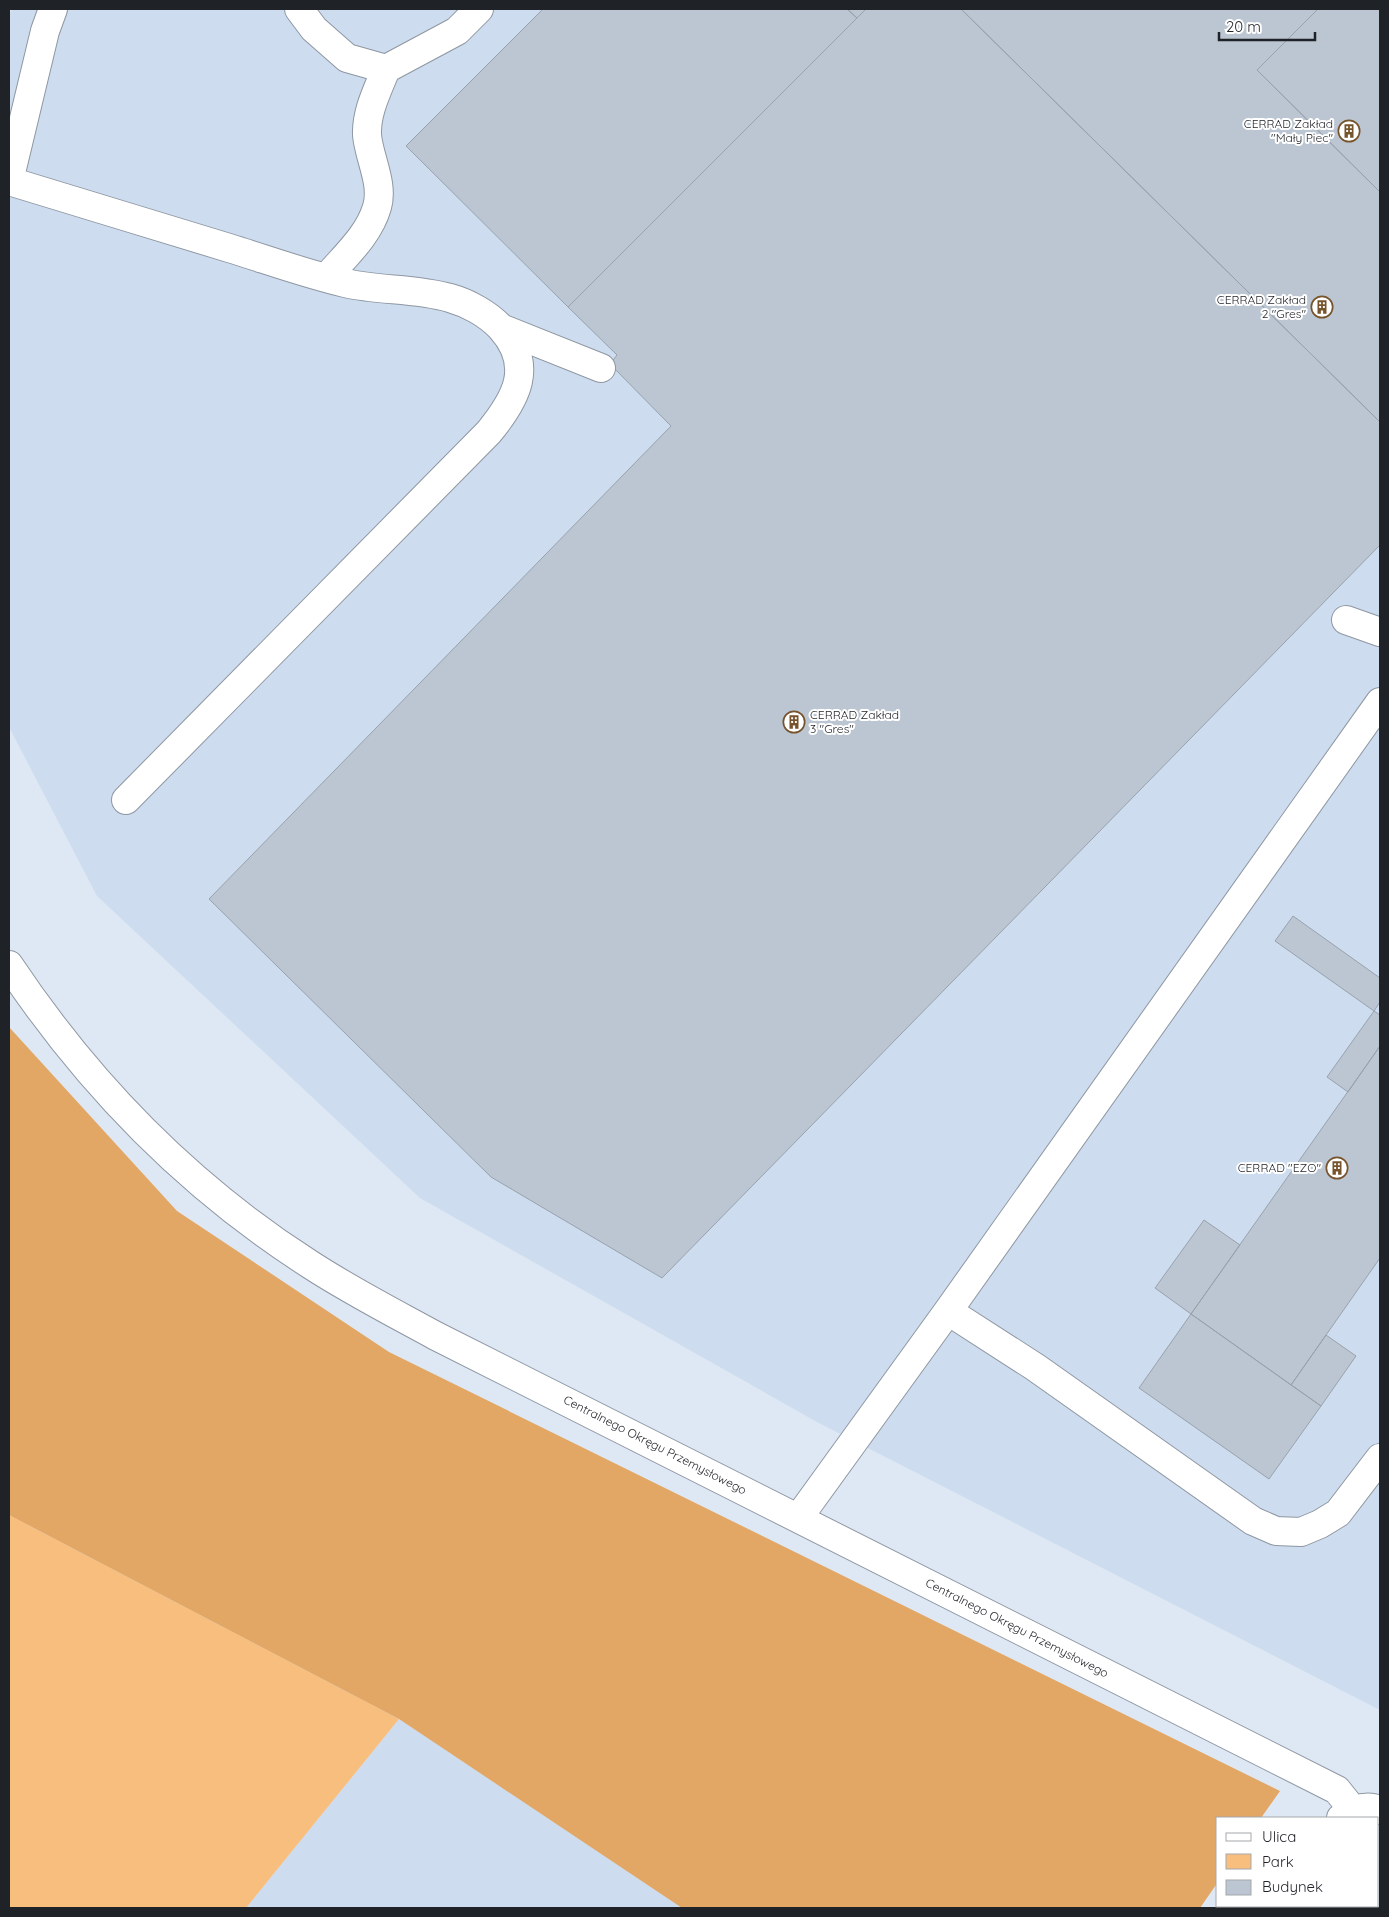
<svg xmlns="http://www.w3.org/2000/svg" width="1389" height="1917" viewBox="0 0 1389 1917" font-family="Quicksand,sans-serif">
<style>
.built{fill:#cddcee}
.green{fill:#f8be7e}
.forest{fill:#e2a764}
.building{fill:#bcc6d2;stroke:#98a2ad}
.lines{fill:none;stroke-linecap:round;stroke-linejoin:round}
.minor-casing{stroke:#8e97a2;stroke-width:30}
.minor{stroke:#fff;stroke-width:28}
.labels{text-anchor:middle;stroke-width:4;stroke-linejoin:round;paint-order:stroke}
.poi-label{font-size:12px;fill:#1f2227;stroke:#fff;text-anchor:end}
.street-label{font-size:12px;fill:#1f2227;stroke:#fff}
</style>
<rect width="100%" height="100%" fill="#dee8f4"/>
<path class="built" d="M12 9H1380V1710L817 1422 420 1198 97 896 9 727V15Z
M399 1719 682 1908H246Z"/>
<path class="green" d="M9 1515 399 1719 246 1908H9Z"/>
<path class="forest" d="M9 1027 177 1211 389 1352 1280 1791 1261 1818H1218V1882L1200 1908H682L399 1719 9 1515Z"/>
<path class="building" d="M543 9H847L857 18 568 307 406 146Z
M847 9H866L857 18Z
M866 9H961L1380 422V545L662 1278 491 1177 209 899 671 426 610 364 617 355 568 307Z
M961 9H1318L1257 70 1380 192V422Z
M1318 9H1380V192L1257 70Z
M1293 916 1380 978V1002L1374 1011 1275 941Z
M1374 1011 1380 1015V1046L1348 1092 1327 1077Z
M1380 1046V1258L1291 1385 1191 1314Z
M1204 1220 1240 1245 1191 1314 1155 1288Z
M1191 1314 1321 1406 1269 1479 1139 1388Z
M1326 1335 1356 1356 1321 1406 1291 1385Z"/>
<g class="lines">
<g class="minor-casing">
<path id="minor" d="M299 9 314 29 347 58 386 69
M9 181C82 203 156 226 229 248 268 260 306 274 345 283 380 291 415 288 450 298 468 303 488 314 501 328 535 366 516 399 489 432L126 800
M9 181 45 31 53 9
M326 278C345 256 369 235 377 207 384 184 369 158 367 135 366 112 378 89 386 69L457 31 479 9
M501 328 601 368
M1346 620 1380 632
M9 965C89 1085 189 1187 311 1265 351 1291 394 1313 436 1336L1337 1790 1353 1810
M948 1311 1035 1367 1253 1521 1276 1531 1301 1532 1320 1524 1338 1513 1380 1458
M799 1517 948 1311 1380 702
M1341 1818C1352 1810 1366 1804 1380 1810
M1273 1908 1274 1906"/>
</g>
<use href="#minor" class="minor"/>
</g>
<defs>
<g id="building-ring" transform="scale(1.125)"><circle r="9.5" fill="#fff" stroke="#77542c" stroke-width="1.5"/><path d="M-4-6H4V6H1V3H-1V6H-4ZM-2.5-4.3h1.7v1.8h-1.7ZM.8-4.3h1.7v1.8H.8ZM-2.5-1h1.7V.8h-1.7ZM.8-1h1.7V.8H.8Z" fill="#77542c"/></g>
</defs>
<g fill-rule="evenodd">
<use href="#building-ring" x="1349" y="131"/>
<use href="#building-ring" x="1322" y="307"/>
<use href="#building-ring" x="794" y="722"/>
<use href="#building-ring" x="1337" y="1168"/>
</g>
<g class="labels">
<g class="poi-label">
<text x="1333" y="128">CERRAD Zakład<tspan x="1333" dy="14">"Mały Piec"</tspan></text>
<text x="1306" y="304">CERRAD Zakład<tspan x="1306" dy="14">2 "Gres"</tspan></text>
<text x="810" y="719" text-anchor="start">CERRAD Zakład<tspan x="810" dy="14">3 "Gres"</tspan></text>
<text x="1321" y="1172">CERRAD "EZO"</text>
</g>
<g class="street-label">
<text transform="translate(655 1445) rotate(27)" y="4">Centralnego Okręgu Przemysłowego</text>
<text transform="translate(1017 1628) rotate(27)" y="4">Centralnego Okręgu Przemysłowego</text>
</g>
</g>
<rect width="1389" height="1917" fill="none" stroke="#1f2227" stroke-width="20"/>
<rect x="1216" y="1817" width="162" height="90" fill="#ffffff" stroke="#a5a7a9"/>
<rect x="1226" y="1833" width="25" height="8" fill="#ffffff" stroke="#a5a7a9"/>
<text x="1262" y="1842" font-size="15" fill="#1f2227">Ulica</text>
<rect x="1226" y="1854" width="25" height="15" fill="#f8be7e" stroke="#a5a7a9"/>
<text x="1262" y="1867" font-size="15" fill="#1f2227">Park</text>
<rect x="1226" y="1880" width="25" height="15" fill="#bcc6d2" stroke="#a5a7a9"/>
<text x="1262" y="1892" font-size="15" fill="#1f2227">Budynek</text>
<path d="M1219 32v8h96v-8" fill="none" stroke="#1f2227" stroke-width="2.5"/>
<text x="1226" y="32" font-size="15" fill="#1f2227" stroke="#ffffff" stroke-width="4" paint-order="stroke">20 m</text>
</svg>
